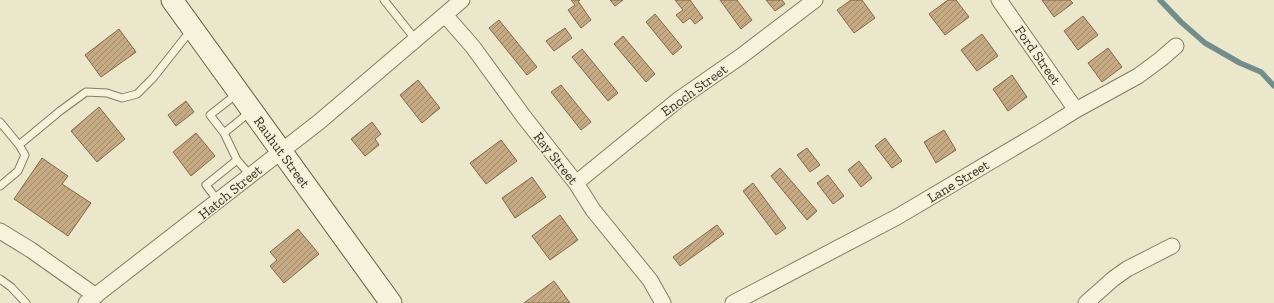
<svg xmlns="http://www.w3.org/2000/svg" width="1274" height="303" viewBox="0 0 1274 303" font-family="'Zilla Slab',serif">
<style>
.lines{fill:none;stroke-linecap:round;stroke-linejoin:round}
.stream{stroke:#718e8c;stroke-width:5.5}
.building{fill:url(#building-hatch);stroke:#836948}
.lane-casing{stroke:#867b60;stroke-width:9}
.street-casing{stroke:#867b60;stroke-width:17}
.secondary-casing{stroke:#685c43;stroke-width:23}
.lane{stroke:#f6f3dd;stroke-width:7}
.street{stroke:#f6f3dd;stroke-width:15}
.secondary{stroke:#f6f3dd;stroke-width:21}
.labels{text-anchor:middle;stroke-width:3;stroke-linejoin:round;paint-order:stroke}
.street-label{font-size:14px;fill:#383022;stroke:#f3f0d9}
</style>
<defs>
<pattern id="building-hatch" width="6" height="6" patternUnits="userSpaceOnUse"><rect width="6" height="6" fill="#c6aa83"/><path d="M-1 1l2-2M0 6l6-6M5 7l2-2" fill="none" stroke="#a28b6b"/></pattern>
</defs>
<rect width="100%" height="100%" fill="#ebe7ca"/>
<g class="lines">
<path class="stream" d="M1160 0 1181 22 1205 43 1240 63 1261 72 1274 86"/>
</g>
<path class="building" d="M571 0H580L578 1 591 20 581 28 568 10 575 5Z
M610 0H623L615 6Z
M675 0H690L703 18 695 24 690 18 683 23 676 15 683 10Z
M720 0H737L752 20 741 29Z
M766 0H782L785 4 775 11Z
M851 0H862L875 18 854 33 837 10Z
M948 0H956L969 17 945 35 929 14Z
M1042 0H1070L1073 3 1054 17Z
M655 14 682 47 673 55 646 22Z
M1083 16 1098 35 1078 50 1064 31Z
M499 20 537 67 527 75 489 28Z
M565 28 572 38 554 51 546 41Z
M119 29 136 52 101 77 85 55Z
M982 34 998 56 977 71 961 50Z
M623 36 655 74 646 82 614 44Z
M1108 48 1122 67 1102 82 1088 63Z
M582 49 618 93 608 101 572 57Z
M1012 75 1027 97 1008 111 993 89Z
M418 80 440 108 422 123 400 95Z
M561 85 591 122 581 130 551 92Z
M186 101 194 112 176 126 168 115Z
M99 107 125 139 97 162 71 131Z
M372 122 381 134 375 139 379 145 365 156 351 139Z
M944 130 956 150 936 163 924 142Z
M196 133 215 156 191 176 173 152Z
M885 138 902 161 892 168 875 146Z
M501 140 517 161 486 184 470 163Z
M807 148 820 165 810 172 797 155Z
M42 158 68 176 62 184 91 203 68 236 14 199Z
M859 161 872 178 861 187 848 170Z
M780 168 817 211 807 220 771 176Z
M828 175 844 196 833 204 817 183Z
M532 177 546 197 515 218 502 198Z
M753 183 786 228 776 235 743 191Z
M560 215 578 240 550 260 532 236Z
M717 225 724 234 680 266 673 257Z
M298 229 319 254 284 283 270 266 277 260 270 252Z
M554 281 570 303H524Z"/>
<g class="lines">
<g class="lane-casing">
<path id="lane" d="M384 0 416 40
M238 93 210 115 224 133 250 112
M0 122 19 145 25 155 18 171 0 186
M224 133 237 160
M19 145 60 111 86 92 107 93 122 98 137 94 153 78 191 30
M218 201 206 185 237 160 250 175
M0 279 11 287 26 303"/>
</g>
<g class="street-casing">
<path id="street" d="M999 0 1076 110
M445 15 473 47 524 117 576 183 593 210 650 280 663 303
M576 183 678 100 740 57 815 0
M0 231 31 250 96 296
M86 303 319 122 462 0
M733 303 897 217 1039 133 1076 110 1138 76 1161 59 1176 46
M1086 303 1113 279 1127 269 1172 246"/>
</g>
<g class="secondary-casing">
<path id="secondary" d="M172 0 391 303"/>
</g>
<use href="#lane" class="lane"/>
<use href="#street" class="street"/>
<use href="#secondary" class="secondary"/>
</g>
<g class="labels">
<g class="street-label">
<text transform="translate(1038 55) rotate(55)" y="5">Ford Street</text>
<text transform="translate(694 90) rotate(-36)" y="5">Enoch Street</text>
<text transform="translate(282 152) rotate(54)" y="5">Rauhut Street</text>
<text transform="translate(556 158) rotate(52)" y="5">Ray Street</text>
<text transform="translate(958 181) rotate(-31)" y="5">Lane Street</text>
<text transform="translate(230 192) rotate(-39)" y="5">Hatch Street</text>
</g>
</g>
</svg>
